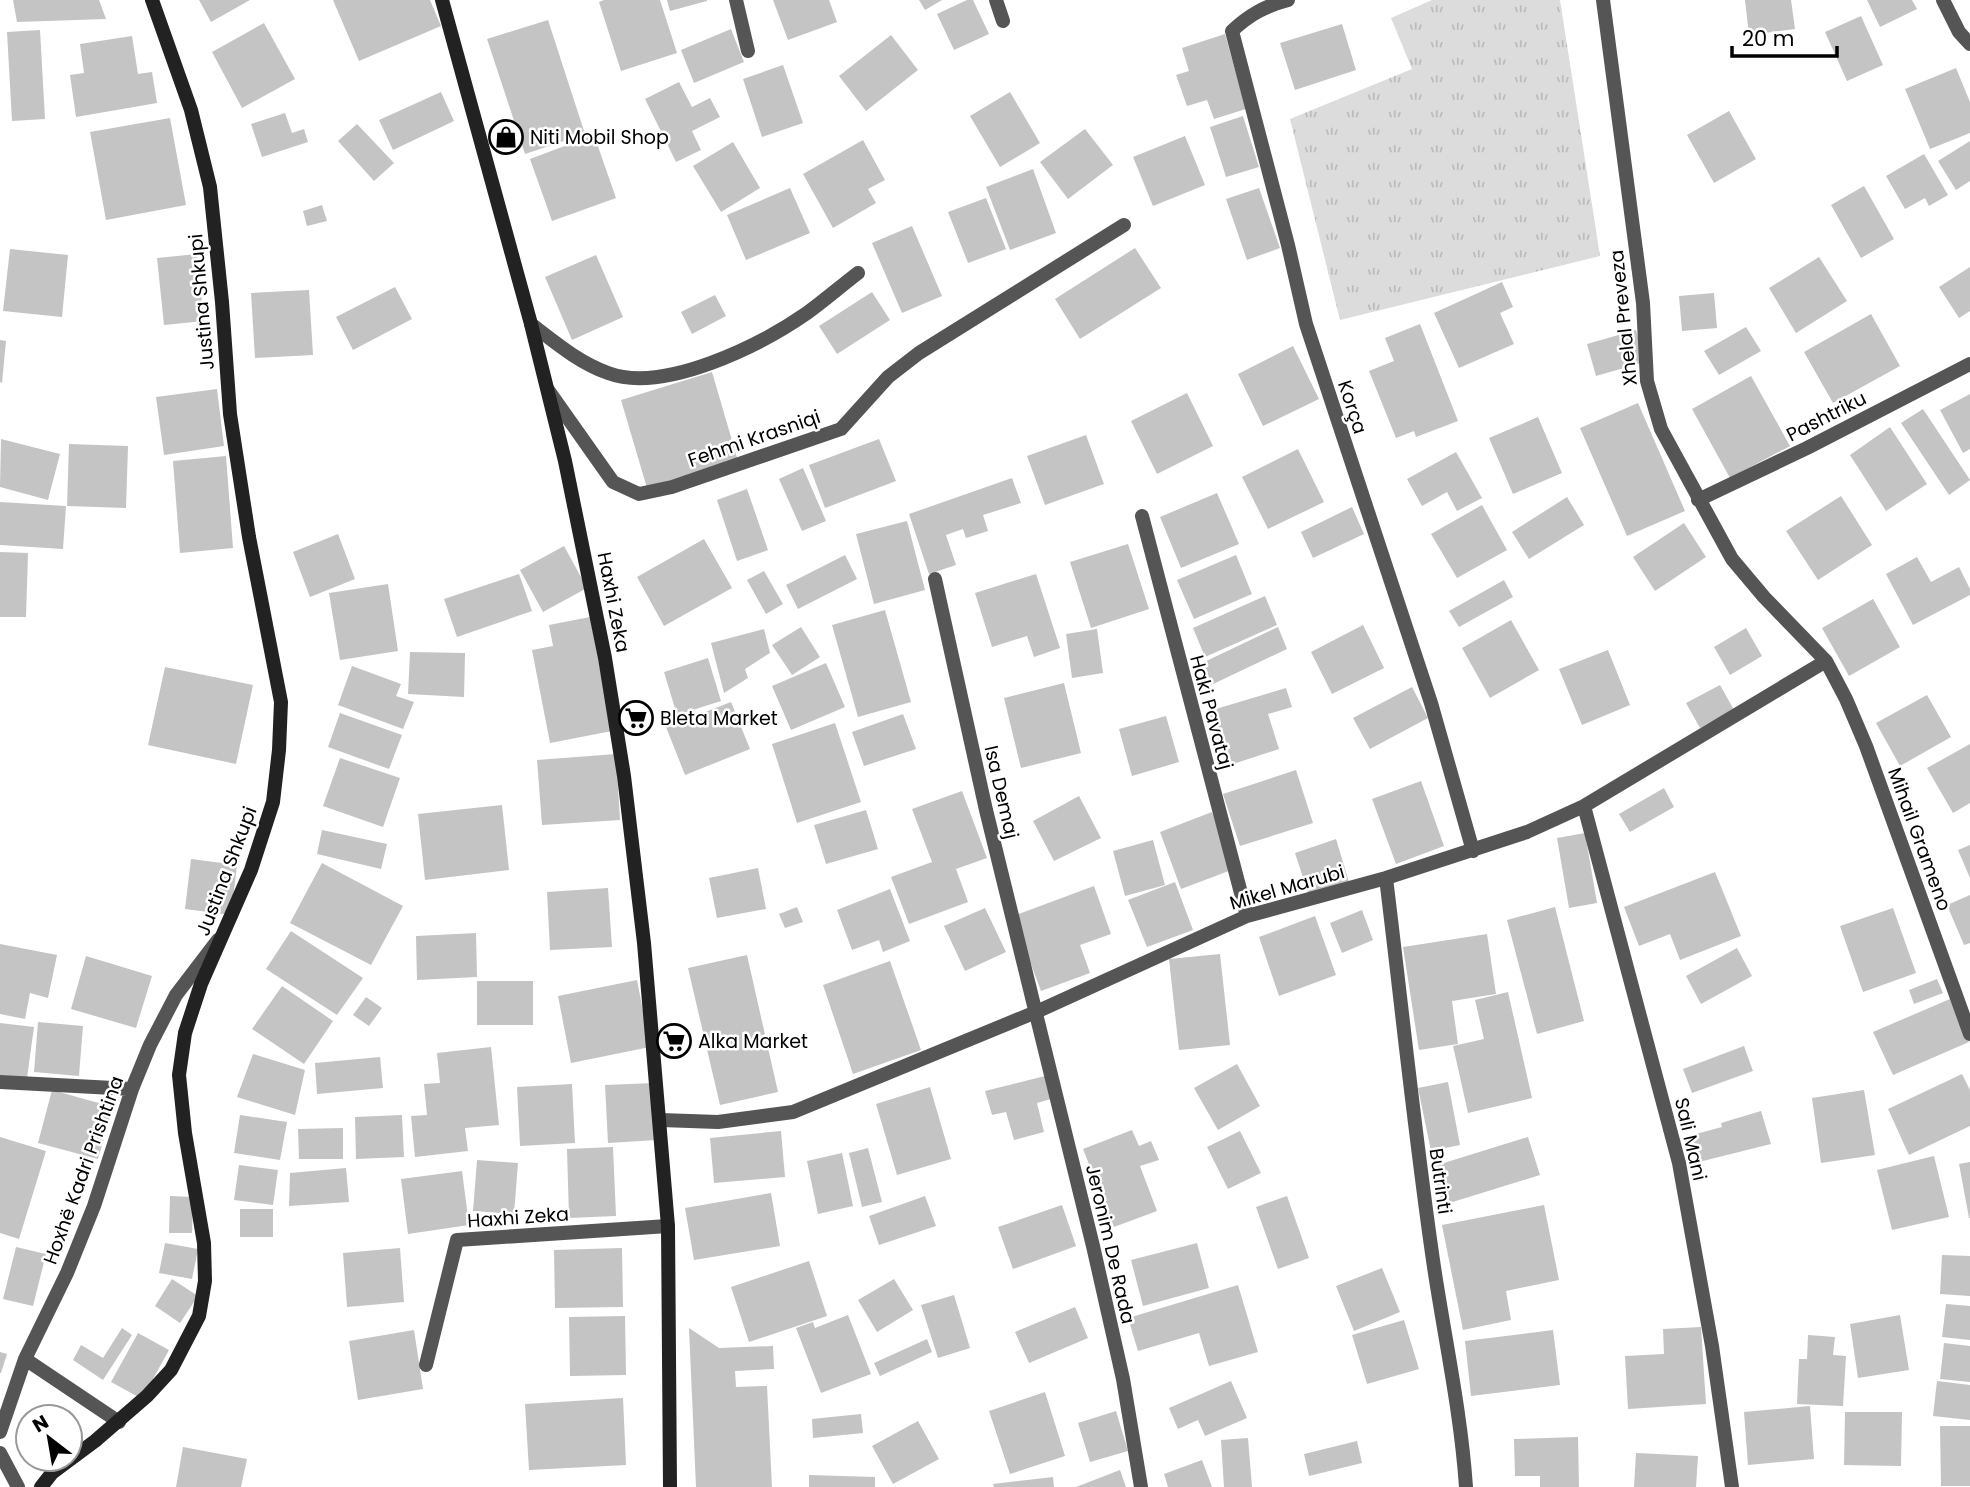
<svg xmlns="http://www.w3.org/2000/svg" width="1970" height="1487" viewBox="0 0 1970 1487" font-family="Poppins,sans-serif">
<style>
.grass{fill:url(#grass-tufts)}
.building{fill:#c4c4c4}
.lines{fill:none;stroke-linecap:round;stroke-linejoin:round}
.street{stroke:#555;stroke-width:14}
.secondary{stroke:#222;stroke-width:14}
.labels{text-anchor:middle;stroke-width:5;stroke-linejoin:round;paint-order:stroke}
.poi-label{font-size:19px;fill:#000;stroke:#fff;text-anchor:start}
.street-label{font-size:19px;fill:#000;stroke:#fff}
</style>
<defs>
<pattern id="grass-tufts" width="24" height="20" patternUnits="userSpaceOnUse" patternTransform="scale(1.75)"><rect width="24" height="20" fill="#dcdcdc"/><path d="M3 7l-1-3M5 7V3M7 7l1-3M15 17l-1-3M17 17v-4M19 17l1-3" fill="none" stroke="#bbb"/></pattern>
</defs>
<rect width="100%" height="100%" fill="#fff"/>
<path class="grass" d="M1432 0H1560L1600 256 1340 320 1290 119 1412 69 1391 18Z"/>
<path class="building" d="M13 0H99L106 19 17 22Z
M199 0H250L211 22Z
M333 0H430L441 26 359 61Z
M604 0H660L677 53 621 71 599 2Z
M667 0H707V1L670 11Z
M773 0H829L837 22 788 40Z
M919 0H942L925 10Z
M967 0H973L989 34 954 50 937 14Z
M1745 0H1791L1795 29 1749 35Z
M1867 0H1912L1917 9 1880 27Z
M1861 16 1883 65 1847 81 1825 32Z
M548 20 585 134 525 154 487 39Z
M264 23 295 79 242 108 212 52Z
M1342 24 1356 70 1295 90 1280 43Z
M731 29 744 62 694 83 681 50Z
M40 30 45 119 12 121 7 32Z
M1225 34 1246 109 1214 119 1207 100 1187 106 1176 75 1189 71 1182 48Z
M891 35 918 70 866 111 839 76Z
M132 36 138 74 152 72 157 103 76 117 70 75 84 73 80 44Z
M783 65 803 123 762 137 743 79Z
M1956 68 1970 102V133L1930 149 1905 89Z
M679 82 692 107 710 98 720 117 692 131 701 150 676 162 645 99Z
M441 92 454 121 393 150 379 120Z
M1010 92 1040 143 1000 167 970 116Z
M1729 111 1756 159 1714 183 1687 135Z
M285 113 292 133 304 129 308 142 262 157 251 124Z
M1243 116 1259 167 1226 177 1210 127Z
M170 118 186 205 106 220 90 132Z
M357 124 394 163 374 181 338 141Z
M1085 129 1113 165 1068 199 1040 162Z
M594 135 616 198 552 221 530 159Z
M1185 136 1205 185 1153 206 1133 157Z
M863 140 885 180 868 189 876 203 833 228 803 174Z
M1970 141V181L1956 190 1938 161Z
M733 142 760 188 721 212 693 166Z
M1924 154 1948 195 1929 206 1925 198 1905 209 1886 176Z
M1033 169 1056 233 1010 250 986 187Z
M1864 186 1894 239 1861 258 1831 205Z
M790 188 810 233 746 260 727 215Z
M1259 188 1280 248 1247 260 1226 199Z
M986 198 1006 249 968 263 948 212Z
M322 205 327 221 307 226 303 211Z
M912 226 942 296 902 313 872 243Z
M1135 248 1161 288 1080 339 1055 299Z
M10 249 68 255 62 317 3 311Z
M197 254 204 321 164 325 157 258Z
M596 255 623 317 572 340 545 277Z
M1819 257 1847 301 1796 333 1769 288Z
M1970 267V311L1959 318 1939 287Z
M1502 282 1513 307 1500 313 1514 344 1459 368 1434 313Z
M395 287 412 319 353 350 336 317Z
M309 290 313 355 255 358 251 293Z
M872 292 890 320 837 354 819 326Z
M1714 293 1717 328 1682 331 1679 296Z
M715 295 726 316 692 334 681 312Z
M1871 314 1900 366 1833 403 1804 352Z
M1420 324 1458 421 1416 437 1414 431 1396 438 1369 371 1394 361 1385 338Z
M1746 327 1761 351 1719 375 1704 351Z
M1636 330 1645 362 1596 376 1587 344Z
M0 340 6 341 2 383 0 382Z
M1293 346 1319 399 1263 426 1238 374Z
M712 372 738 461 647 488 621 400Z
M1751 376 1790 446 1730 478 1692 409Z
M217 389 224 446 164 455 156 397Z
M1187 393 1213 446 1157 474 1131 421Z
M1970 394V449L1963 453 1940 410Z
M1638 403 1685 511 1627 536 1580 428Z
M1923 409 1970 480 1949 495 1901 423Z
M1538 417 1562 473 1513 494 1489 438Z
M1890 427 1927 484 1886 511 1850 455Z
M1086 435 1104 484 1045 505 1027 456Z
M1 439 60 454 48 500 0 487Z
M879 439 896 481 825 508 809 465Z
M69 444 128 446 126 508 67 506Z
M1298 449 1324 502 1268 529 1242 477Z
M1456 452 1482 498 1457 511 1447 492 1422 506 1407 479Z
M226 456 233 548 180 553 173 461Z
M803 468 826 521 802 531 779 479Z
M1012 478 1021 503 983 515 988 531 966 538 963 529 946 535 956 565 929 574 909 514Z
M747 489 768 550 737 561 717 500Z
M1217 493 1239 544 1181 568 1160 517Z
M1841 496 1872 545 1818 580 1786 531Z
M1567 497 1584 525 1529 559 1512 532Z
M0 502 66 506 63 549 0 545Z
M1482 505 1507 550 1457 578 1431 534Z
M1352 507 1364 534 1313 558 1301 532Z
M907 521 925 590 874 604 856 534Z
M1684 523 1706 557 1655 591 1633 557Z
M338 534 355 579 310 597 293 552Z
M704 539 732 588 664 626 637 577Z
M1128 544 1149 609 1091 628 1070 562Z
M564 546 587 588 543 612 520 570Z
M0 552 28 553 26 617H0Z
M845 555 857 579 798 609 786 585Z
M1236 555 1252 594 1194 619 1177 580Z
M1917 557 1931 582 1959 567 1970 589V595L1913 625 1886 574Z
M764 571 783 604 766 614 747 580Z
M519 574 532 611 457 637 444 599Z
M1036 574 1060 648 1034 657 1027 636 992 647 975 593Z
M1504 580 1513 597 1459 627 1449 611Z
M388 584 398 651 340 660 329 593Z
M1265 596 1277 625 1205 657 1193 628Z
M1873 599 1900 647 1849 676 1822 628Z
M885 610 911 702 858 717 832 625Z
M590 617 612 731 550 743 532 650 553 646 549 625Z
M1511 620 1539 670 1490 698 1462 648Z
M1363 625 1384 668 1332 694 1311 652Z
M801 627 820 657 792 675 772 645Z
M1278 627 1287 649 1211 685 1200 664Z
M1746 628 1762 656 1730 675 1714 647Z
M764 629 770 653 745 669 748 678 724 693 711 643Z
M1097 629 1103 673 1072 678 1066 634Z
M1608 650 1630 705 1582 725 1559 669Z
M410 652 465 653 464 697 408 694Z
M708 658 721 701 677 715 664 672Z
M826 663 845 707 791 730 772 686Z
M352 666 401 684 396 696 414 702 403 729 338 705Z
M165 667 253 685 236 764 148 745Z
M1064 683 1081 753 1021 768 1004 698Z
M1720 685 1734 710 1700 728 1686 703Z
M1412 687 1428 718 1370 749 1353 718Z
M1286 688 1292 707 1268 714 1279 749 1227 766 1209 711Z
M1927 695 1951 737 1900 766 1876 723Z
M731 702 750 749 685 775 666 727Z
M340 713 402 735 389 769 328 747Z
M903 714 916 749 864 766 852 732Z
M1166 716 1179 762 1132 776 1119 729Z
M835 723 861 802 797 823 772 744Z
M1970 744V803L1953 813 1927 768Z
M616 754 620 820 542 825 537 760Z
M340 758 400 778 383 827 323 806Z
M1296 770 1313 823 1240 846 1223 794Z
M1421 781 1444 846 1396 864 1372 799Z
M1664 788 1674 807 1630 832 1619 814Z
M962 791 987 858 956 869 968 902 909 924 891 877 932 862 912 809Z
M1079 796 1101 838 1054 861 1033 821Z
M502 805 509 870 425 880 418 814Z
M866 810 878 849 826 864 814 825Z
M1212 812 1234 869 1181 889 1160 832Z
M322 830 387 844 381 869 317 854Z
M1585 833 1597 903 1569 908 1557 838Z
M1336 839 1349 882 1309 896 1295 853Z
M1153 840 1165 885 1125 896 1113 851Z
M1970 845V878L1958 850Z
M191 859 237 865 231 915 185 909Z
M322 863 403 906 371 965 290 923Z
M758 868 766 909 717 918 709 878Z
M1715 872 1741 936 1680 960 1670 934 1639 946 1624 907Z
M1175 882 1193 930 1147 947 1128 900Z
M1094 886 1111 934 1080 945 1090 973 1041 991 1013 916Z
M608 888 612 947 550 950 547 892Z
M890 889 910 941 883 952 879 940 852 950 837 910Z
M1970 895V943L1964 945 1947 905Z
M797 907 803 922 785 928 779 914Z
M1555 907 1584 1021 1537 1034 1507 920Z
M985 908 1006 952 965 971 944 926Z
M1893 908 1916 973 1863 992 1840 926Z
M1362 910 1373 940 1342 953 1330 923Z
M1315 916 1336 975 1279 996 1259 937Z
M291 931 363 978 337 1015 266 969Z
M476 933 477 977 417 980 416 936Z
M1487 934 1496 994 1452 1001 1458 1044 1419 1050 1403 947Z
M0 944 57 955 48 998 30 993 25 1019 0 1014Z
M1737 948 1752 976 1701 1004 1686 976Z
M1220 954 1230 1045 1179 1050 1169 959Z
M747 955 778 1092 720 1105 688 968Z
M86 956 152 976 136 1028 71 1009Z
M890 961 921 1050 853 1074 823 985Z
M1937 979 1943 993 1914 1004 1909 990Z
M637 980 650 1047 571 1063 558 996Z
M477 981H533V1025H477Z
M282 986 333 1021 304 1064 252 1029Z
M1508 992 1532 1098 1468 1113 1453 1046 1484 1039 1475 1000Z
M366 997 382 1008 369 1026 353 1015Z
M1950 999 1969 1042 1893 1075 1873 1032Z
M38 1022 83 1026 79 1076 34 1072Z
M0 1023 34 1027 27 1078 0 1075Z
M1744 1046 1753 1071 1692 1093 1683 1069Z
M491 1047 499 1125 465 1128 468 1151 415 1157 411 1116 427 1115 424 1084 440 1083 437 1053Z
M253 1054 305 1070 295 1115 237 1097Z
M380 1057 383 1088 317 1094 315 1063Z
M1237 1064 1260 1106 1218 1130 1194 1088Z
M1962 1074 1970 1090V1126L1909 1155 1888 1109Z
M1045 1076 1051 1099 1037 1103 1044 1132 1014 1140 1006 1112 992 1115 985 1091Z
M1448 1082 1460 1145 1431 1151 1418 1088Z
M654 1083 657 1140 608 1143 605 1085Z
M572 1084 575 1143 520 1146 517 1087Z
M930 1087 951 1159 897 1175 876 1104Z
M52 1090 113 1107 98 1159 38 1143Z
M1864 1090 1875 1155 1821 1163 1812 1098Z
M1761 1111 1771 1144 1699 1162 1692 1135 1722 1127 1721 1123Z
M240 1115 287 1122 280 1160 234 1153Z
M402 1115 404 1157 356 1159 355 1117Z
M343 1128V1159H299L298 1129Z
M1132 1130 1139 1146 1151 1141 1159 1160 1140 1166 1157 1211 1114 1227 1083 1149Z
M781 1131 785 1177 714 1183 710 1138Z
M1240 1131 1261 1173 1228 1189 1207 1147Z
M0 1137 46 1151 19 1239 0 1233Z
M1528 1137 1540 1175 1443 1205 1431 1167Z
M613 1147 616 1216 569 1218 567 1149Z
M868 1148 882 1202 862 1207 849 1153Z
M842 1153 853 1206 818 1214 807 1161Z
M1934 1156 1949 1217 1892 1230 1877 1170Z
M477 1160 518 1163 514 1214 473 1211Z
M1970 1162V1218H1969L1959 1164Z
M239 1165 278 1170 273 1205 234 1200Z
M346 1168 349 1202 289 1206 290 1173Z
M462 1171 469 1225 408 1234 401 1179Z
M771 1193 780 1246 694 1260 685 1208Z
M170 1196 193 1197 192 1233H169Z
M925 1196 936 1226 879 1245 869 1216Z
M1287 1196 1309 1258 1278 1269 1256 1207Z
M1062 1205 1076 1246 1013 1269 998 1227Z
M1544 1205 1559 1280 1506 1291 1511 1320 1463 1330 1442 1225Z
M240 1209H273V1237H240Z
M165 1243 198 1249 192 1279 159 1273Z
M1197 1243 1209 1288 1143 1306 1131 1260Z
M16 1247 46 1254 33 1306 3 1299Z
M400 1248 404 1302 347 1307 343 1253Z
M622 1248 623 1307 555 1308 554 1250Z
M1942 1255 1970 1256V1296L1940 1294Z
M809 1261 827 1316 749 1342 731 1287Z
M1382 1268 1400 1312 1354 1331 1336 1286Z
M172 1279 198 1296 180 1323 155 1306Z
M894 1279 913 1310 877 1332 858 1300Z
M1238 1285 1258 1352 1209 1366 1199 1333 1138 1351 1128 1318Z
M954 1295 970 1348 938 1358 921 1305Z
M1946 1304 1970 1306V1340L1942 1337Z
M1075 1307 1088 1338 1029 1363 1015 1332Z
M848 1315 871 1374 821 1393 796 1328 813 1322 815 1328Z
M1900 1315 1909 1370 1858 1378 1850 1324Z
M625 1316 626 1375 570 1376 569 1317Z
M1404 1320 1419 1369 1367 1384 1352 1335Z
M1701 1327 1706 1404 1628 1409 1625 1356 1664 1354 1663 1329Z
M122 1328 132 1335 103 1380 73 1360 81 1345 103 1358Z
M689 1328 719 1348 773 1346 774 1369 735 1371 736 1387 767 1386 772 1487H696Z
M414 1330 423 1389 358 1400 349 1341Z
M1553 1330 1560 1385 1471 1396 1465 1341Z
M138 1333 169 1350 142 1399 111 1382Z
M1808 1335 1835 1337 1833 1355 1846 1356 1843 1406 1797 1404 1799 1359H1807Z
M927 1339 932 1352 880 1376 874 1363Z
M1944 1343 1970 1346V1382L1940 1379Z
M0 1352 7 1354 1 1373H0Z
M1231 1381 1247 1418 1205 1436 1198 1420 1178 1429 1169 1408Z
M1937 1381 1970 1385V1420L1933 1416Z
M1045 1392 1065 1456 1010 1474 989 1411Z
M623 1398 626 1465 529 1470 525 1404Z
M1810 1406 1814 1459 1748 1465 1744 1412Z
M1116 1411 1128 1451 1090 1462 1078 1423Z
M1845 1412H1902L1901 1466 1844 1465Z
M861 1414 863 1433 813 1438 812 1419Z
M918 1421 939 1459 893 1484 872 1446Z
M1940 1426H1970V1486H1941Z
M1578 1437 1579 1487H1540V1476H1515L1514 1439Z
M1248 1438 1252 1487H1224L1221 1440Z
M1357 1441 1362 1463 1309 1476 1304 1454Z
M183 1447 247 1459 241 1487H176Z
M1636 1453 1698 1456 1696 1487H1634Z
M1202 1460 1212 1487H1168L1164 1474Z
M1120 1470 1126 1487H1076Z
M809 1475 875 1477V1487H809Z
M1053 1477 1054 1487H994L993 1484Z"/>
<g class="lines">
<path class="street" d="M736 0 748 51
M996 0 1003 21
M1288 0C1265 6 1249 15 1232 31L1288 245 1306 324 1431 703 1473 851
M1603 0 1643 303 1647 381 1661 429 1732 559 1764 597 1826 661 1846 699 1866 746 1970 1034
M1943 0 1959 32 1970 44
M531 324C556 343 578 362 608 373 664 394 761 345 807 313 825 300 841 286 858 273
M548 390 613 482 639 494 672 487 841 429 888 377 919 353 1124 225
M1698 500 1807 448 1970 364
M1142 516 1247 916
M935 579 986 810 1093 1246 1123 1379 1141 1487
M1584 806 1679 1163 1712 1346 1732 1487
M1386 878C1402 1008 1415 1138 1434 1267 1445 1340 1461 1413 1466 1487
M0 1082 132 1089
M661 1120 718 1122 793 1112 1036 1012 1247 916 1386 878 1527 832 1584 806 1826 661
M25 1359 119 1422
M426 1365 457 1240 668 1226
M0 1432 25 1359 67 1273 94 1206 132 1089 150 1045 176 995 218 940
M0 1453 18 1487"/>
<path class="secondary" d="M442 0 531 324 565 461 605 658 624 776 644 943 668 1226 670 1487
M41 1487 52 1473 95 1441 147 1396 171 1370 199 1316 205 1281 204 1243 185 1133 179 1075 185 1033 201 984 251 870 273 802 279 750 281 702 249 537 230 414 222 302 210 187 191 110 152 0"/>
</g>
<defs>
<g id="shop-ring" transform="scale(1.75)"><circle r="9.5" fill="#fff" stroke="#000" stroke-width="1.5"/><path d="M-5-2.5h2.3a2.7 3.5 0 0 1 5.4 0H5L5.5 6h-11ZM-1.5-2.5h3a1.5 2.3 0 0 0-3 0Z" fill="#000"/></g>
<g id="supermarket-ring" transform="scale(1.75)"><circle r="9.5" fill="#fff" stroke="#000" stroke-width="1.5"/><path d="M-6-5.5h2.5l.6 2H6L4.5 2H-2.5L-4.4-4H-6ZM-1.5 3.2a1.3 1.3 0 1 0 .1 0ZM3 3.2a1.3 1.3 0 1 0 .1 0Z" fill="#000"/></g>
</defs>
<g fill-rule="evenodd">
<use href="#shop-ring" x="506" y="137"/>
<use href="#supermarket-ring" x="636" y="718"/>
<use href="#supermarket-ring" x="674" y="1041"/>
</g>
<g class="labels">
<g class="poi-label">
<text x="530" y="144">Niti Mobil Shop</text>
<text x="660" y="725">Bleta Market</text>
<text x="698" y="1048">Alka Market</text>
</g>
<g class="street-label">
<text transform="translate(201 302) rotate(-95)" y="7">Justina Shkupi</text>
<text transform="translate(1623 318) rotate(-96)" y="7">Xhelal Preveza</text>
<text transform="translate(1353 407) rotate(72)" y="7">Korça</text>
<text transform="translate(1826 416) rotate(-27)" y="7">Pashtriku</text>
<text transform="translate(754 438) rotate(-19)" y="7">Fehmi Krasniqi</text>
<text transform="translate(614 602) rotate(79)" y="7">Haxhi Zeka</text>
<text transform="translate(1212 712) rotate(75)" y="7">Haki Pavataj</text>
<text transform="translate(1002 792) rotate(77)" y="7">Isa Demaj</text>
<text transform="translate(1920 839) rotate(70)" y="7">Mihail Grameno</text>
<text transform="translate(226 871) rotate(-69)" y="7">Justina Shkupi</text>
<text transform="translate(1287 887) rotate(-16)" y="7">Mikel Marubi</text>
<text transform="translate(1691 1139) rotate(77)" y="7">Sali Mani</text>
<text transform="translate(83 1170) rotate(-70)" y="7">Hoxhë Kadri Prishtina</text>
<text transform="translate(1441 1181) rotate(82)" y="7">Butrinti</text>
<text transform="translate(518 1217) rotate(-4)" y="7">Haxhi Zeka</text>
<text transform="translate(1111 1244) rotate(77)" y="7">Jeronim De Rada</text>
</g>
</g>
<g transform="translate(49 1438) rotate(329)"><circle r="33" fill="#ffffff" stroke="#999999" stroke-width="2"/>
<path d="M0-5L12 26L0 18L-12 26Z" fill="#000000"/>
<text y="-10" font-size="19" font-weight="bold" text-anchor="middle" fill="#000000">N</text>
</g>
<path d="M1732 46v10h105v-10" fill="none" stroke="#000000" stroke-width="3.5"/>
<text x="1742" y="46" font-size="21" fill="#000000" stroke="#ffffff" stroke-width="5" paint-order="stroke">20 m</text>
</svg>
